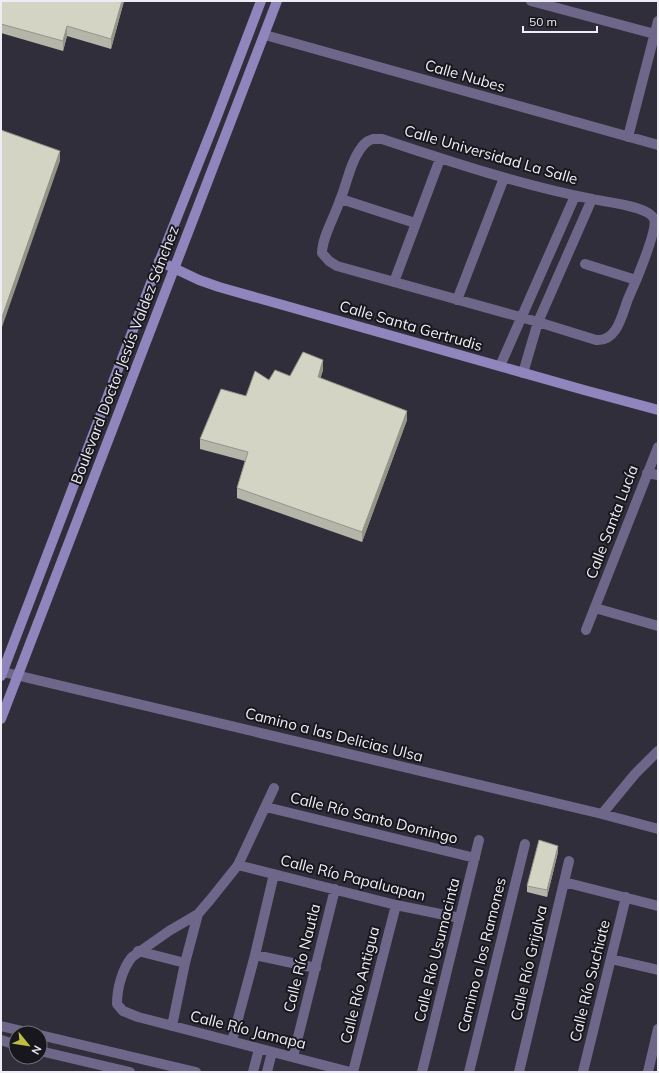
<svg xmlns="http://www.w3.org/2000/svg" width="659" height="1073" viewBox="0 0 659 1073" font-family="Mulish,sans-serif">
<style>
.lines{fill:none;stroke-linecap:round;stroke-linejoin:round}
.street{stroke:#6e678a;stroke-width:10}
.secondary{stroke:#9085bd;stroke-width:10}
.wall{fill:#b5b6a9}
.shaded-wall{fill:#949489}
.building{fill:#d3d4c4;stroke:#949489}
.labels{text-anchor:middle;stroke-width:4;stroke-linejoin:round;paint-order:stroke}
.street-label{font-size:15px;fill:#eeedf5;stroke:#18171d}
</style>
<rect width="100%" height="100%" fill="#302e3a"/>
<g class="lines">
<path class="street" d="M531 1 658 35
M265 35 658 145
M628 137 658 21
M373 139H382C451 162 521 185 592 199 605 202 649 206 654 219 658 230 634 286 628 299 622 315 617 342 596 340L538 322 337 266 329 261 322 253C322 237 335 216 340 200 347 184 349 166 359 151 363 145 366 141 373 139Z
M341 199 415 223
M585 264 636 280
M394 282 440 159
M457 300 504 178
M500 366 575 196
M523 373 538 322 592 199
M647 473 658 475
M595 608 658 626
M586 630 658 447
M3 672 602 814 658 829
M274 788 238 865 210 900 198 914 169 931 132 957C122 969 117 989 117 1004L123 1011 138 1017 350 1072
M266 807 475 858
M602 814 635 774 658 751
M238 865 396 905 460 918
M564 882 658 906
M138 951 185 963
M255 955 316 968
M611 959 658 970
M1 1026 31 1033
M172 1026 185 963 198 914
M40 1035 196 1072
M1 1040 16 1045
M232 1041 255 955 274 874
M40 1051 130 1072
M293 1057 335 889
M253 1072 259 1049
M267 1072 272 1052
M353 1072 396 905
M422 1072 479 840
M469 1072 525 844
M519 1072 569 861
M583 1072 626 897
M648 1072 658 1029"/>
<path class="secondary" d="M159 261 199 280 219 287 584 390 658 410
M1 676 152 280 216 119 261 1
M1 719 277 1"/>
</g>
<path class="wall" d="M1 1H124L111 49 67 36 63 51 1 33Z
M323 370 320 378 407 420 362 542 237 498V488L245 461 200 449V439L246 396 269 380Z
M558 852 547 897 527 892V886Z"/>
<path class="shaded-wall" d="M122 1H124L111 49V39Z
M67 26V36L63 51V41Z
M60 151V161L1 330V320Z
M323 360V370L318 387V377Z
M407 411V420L362 542V532Z
M558 846V852L547 897V890Z"/>
<path class="building" d="M1 1H122L111 39 67 26 63 41 1 24Z
M1 130 60 151 1 320Z
M303 352 323 360 318 377 407 411 362 532 237 488 248 452 200 439 221 389 246 396 255 371 269 380 275 370 290 376Z
M539 840 558 846 547 890 527 886Z"/>
<g class="labels">
<g class="street-label">
<text transform="translate(465 76) rotate(16)" y="5">Calle Nubes</text>
<text transform="translate(491 155) rotate(16)" y="5">Calle Universidad La Salle</text>
<text transform="translate(411 326) rotate(16)" y="5">Calle Santa Gertrudis</text>
<text transform="translate(125 355) rotate(-69)" y="5">Boulevard Doctor Jesús Valdez Sánchez</text>
<text transform="translate(612 522) rotate(-69)" y="5">Calle Santa Lucía</text>
<text transform="translate(334 735) rotate(14)" y="5">Camino a las Delicias Ulsa</text>
<text transform="translate(374 818) rotate(14)" y="5">Calle Río Santo Domingo</text>
<text transform="translate(353 878) rotate(14)" y="5">Calle Río Papaluapan</text>
<text transform="translate(437 950) rotate(-76)" y="5">Calle Río Usumacinta</text>
<text transform="translate(482 955) rotate(-76)" y="5">Camino a los Ramones</text>
<text transform="translate(302 958) rotate(-76)" y="5">Calle Río Nautla</text>
<text transform="translate(529 963) rotate(-77)" y="5">Calle Río Grijalva</text>
<text transform="translate(590 981) rotate(-76)" y="5">Calle Río Suchiate</text>
<text transform="translate(360 985) rotate(-76)" y="5">Calle Río Antigua</text>
<text transform="translate(248 1030) rotate(14)" y="5">Calle Río Jamapa</text>
</g>
</g>
<rect width="659" height="1073" fill="none" stroke="#eeedf5" stroke-width="4"/>
<g transform="translate(28 1045) rotate(120)"><circle r="19" fill="#18171d" stroke="#6e6d73"/>
<path d="M0-3L7 15L0 10L-7 15Z" fill="#c0be40"/>
<text y="-6" font-size="11" font-weight="bold" text-anchor="middle" fill="#eeedf5">N</text>
</g>
<path d="M523 26v6h74v-6" fill="none" stroke="#eeedf5" stroke-width="2"/>
<text x="529" y="26" font-size="12" fill="#eeedf5" stroke="#18171d" stroke-width="3" paint-order="stroke">50 m</text>
</svg>
